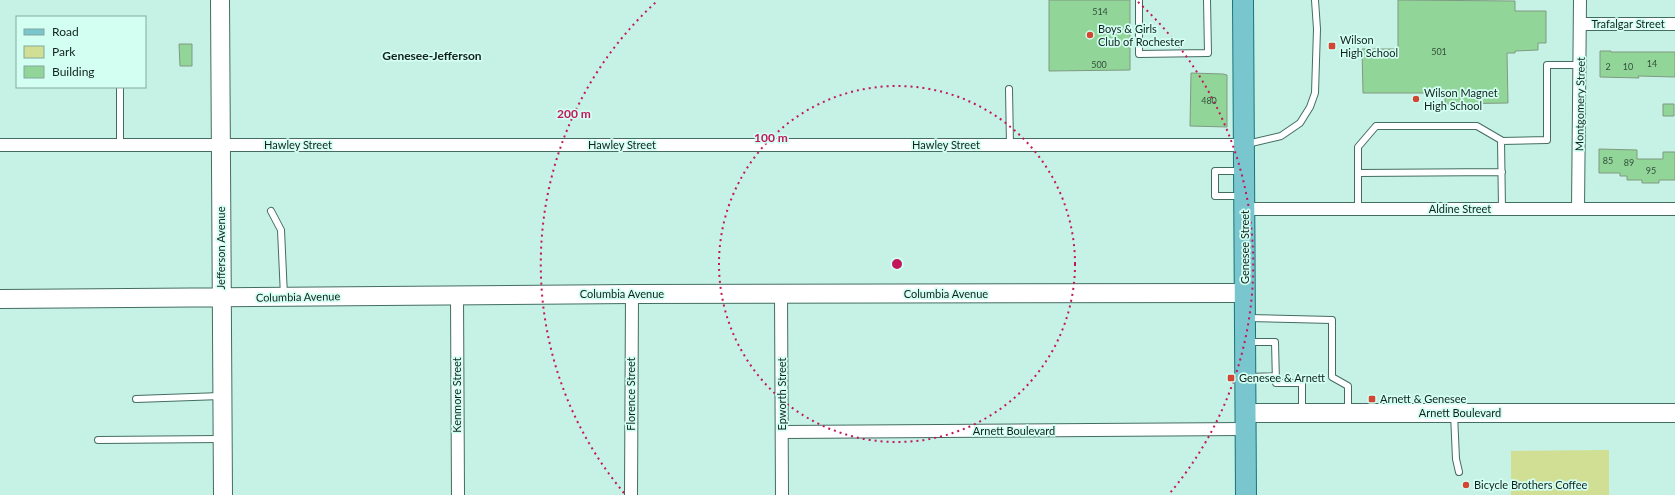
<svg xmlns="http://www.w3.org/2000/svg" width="1675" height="495" viewBox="0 0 1675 495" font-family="Lato,sans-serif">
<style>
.green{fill:#d0df94}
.building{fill:#92d598;stroke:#7f9a81}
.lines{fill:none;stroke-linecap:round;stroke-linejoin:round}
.lane-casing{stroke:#446d62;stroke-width:8}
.street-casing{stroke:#446d62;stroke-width:14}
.secondary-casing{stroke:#446d62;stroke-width:20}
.primary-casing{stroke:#1b747b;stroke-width:22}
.lane{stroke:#fff;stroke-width:6}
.street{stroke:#fff;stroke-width:12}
.secondary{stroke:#fff;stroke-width:18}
.primary{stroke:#79c6ce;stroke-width:20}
.ring{fill:none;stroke:#c2185b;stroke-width:2;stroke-dasharray:2 4}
.poi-dot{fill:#d34634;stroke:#d3fff2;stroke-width:1.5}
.labels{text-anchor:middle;stroke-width:3.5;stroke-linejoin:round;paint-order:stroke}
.number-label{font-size:9px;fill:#324f3c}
.street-label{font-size:11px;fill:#12221e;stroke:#d3fff2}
.poi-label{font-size:11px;fill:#12221e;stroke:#d3fff2;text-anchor:start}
.neighbourhood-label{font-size:12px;font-weight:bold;fill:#12221e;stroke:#d3fff2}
.centre{fill:#c2185b;stroke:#d3fff2;stroke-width:2}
.ring-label{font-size:12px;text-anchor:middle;font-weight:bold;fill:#c2185b;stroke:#d3fff2;stroke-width:3.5;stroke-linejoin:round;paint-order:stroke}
</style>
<rect width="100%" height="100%" fill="#c6f2e5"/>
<path class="green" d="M1609 450V495H1511V451Z"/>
<path class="building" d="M1049 0H1130V70L1049 71Z
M1398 0 1515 1V11H1546V43H1538V50L1515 51V53H1507L1508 103 1445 104V93H1363L1362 49H1398Z
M179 44H192V66H180Z
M1600 51H1611V52H1675V77L1638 76 1639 78 1600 77Z
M1191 73 1223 74 1227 75V127L1190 126Z
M1663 104H1674V116H1663Z
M1599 149 1637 150V159H1663V152H1675V180H1659V183H1642V180H1627V176H1620V173H1599Z"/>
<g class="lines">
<g class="lane-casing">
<path id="lane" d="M1139 0V54L1208 53 1207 0
M1009 89 1010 145
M1501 141 1547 140V65H1580
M1247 144 1281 136 1300 123 1310 107 1315 93 1317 29 1315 0
M120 145V87
M1358 173 1502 172
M1241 196H1215V171H1242
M1358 209V147L1376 126H1477L1501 140 1502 209
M271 211 281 230 284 296
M1248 318 1332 320V377L1348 386V412
M1248 342H1275L1276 383H1302V411
M1247 377 1276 376
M136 399 221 396
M1454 414 1456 459 1459 472
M98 440 221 439"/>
</g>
<g class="street-casing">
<path id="street" d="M1581 24H1675
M0 145H1244
M1244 209H1675
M1578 209 1580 0
M781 294 782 495
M457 296 458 495
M782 432 1245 429
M631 495 632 294"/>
</g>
<g class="secondary-casing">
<path id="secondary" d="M220 0 223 495
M0 299 632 294 1245 293
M1245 413H1675"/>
</g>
<g class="primary-casing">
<path id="primary" d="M1243 0 1246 495"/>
</g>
<use href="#lane" class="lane"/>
<use href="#street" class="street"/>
<use href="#secondary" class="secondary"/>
<use href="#primary" class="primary"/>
</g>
<g class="ring">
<circle cx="897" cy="264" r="178"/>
<path d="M624 493A356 356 0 0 1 656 2M1138 2A356 356 0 0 1 1170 493"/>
</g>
<g class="poi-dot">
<circle cx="1090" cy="35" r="4"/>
<rect x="1328" y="42" width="8" height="8" rx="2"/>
<circle cx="1416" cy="99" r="4"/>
<rect x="1227" y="374" width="8" height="8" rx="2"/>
<rect x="1368" y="395" width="8" height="8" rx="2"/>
<circle cx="1466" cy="485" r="4"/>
</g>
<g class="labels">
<g class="number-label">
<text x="1100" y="15">514</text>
<text x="1439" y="55">501</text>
<text x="1652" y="67">14</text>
<text x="1099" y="68">500</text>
<text x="1608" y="70">2</text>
<text x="1628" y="70">10</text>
<text x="1209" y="104">480</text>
<text x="1608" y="164">85</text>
<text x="1629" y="166">89</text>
<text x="1651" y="174">95</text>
</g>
<g class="street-label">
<text x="1628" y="28">Trafalgar Street</text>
<text transform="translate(1580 104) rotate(-89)" y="4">Montgomery Street</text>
<text x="298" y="149">Hawley Street</text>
<text x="622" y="149">Hawley Street</text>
<text x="946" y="149">Hawley Street</text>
<text x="1460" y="213">Aldine Street</text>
<text transform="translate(1245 247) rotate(-90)" y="4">Genesee Street</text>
<text transform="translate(221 248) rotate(-90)" y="4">Jefferson Avenue</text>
<text x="622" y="298">Columbia Avenue</text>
<text x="946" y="298">Columbia Avenue</text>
<text transform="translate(298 297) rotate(-1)" y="4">Columbia Avenue</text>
<text transform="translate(631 394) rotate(-90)" y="4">Florence Street</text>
<text transform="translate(782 394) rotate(-90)" y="4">Epworth Street</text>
<text transform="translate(457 395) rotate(-90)" y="4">Kenmore Street</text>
<text x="1460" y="417">Arnett Boulevard</text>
<text x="1014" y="435">Arnett Boulevard</text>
</g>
<g class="poi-label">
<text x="1098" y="33">Boys &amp; Girls<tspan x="1098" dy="13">Club of Rochester</tspan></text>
<text x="1340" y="44">Wilson<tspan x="1340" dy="13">High School</tspan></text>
<text x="1424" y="97">Wilson Magnet<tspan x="1424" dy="13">High School</tspan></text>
<text x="1239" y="382">Genesee &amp; Arnett</text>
<text x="1380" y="403">Arnett &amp; Genesee</text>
<text x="1474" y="489">Bicycle Brothers Coffee</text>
</g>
<g class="neighbourhood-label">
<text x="432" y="60">Genesee-Jefferson</text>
</g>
</g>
<circle cx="897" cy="264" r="6" class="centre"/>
<g class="ring-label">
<text x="574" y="118">200 m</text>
<text x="771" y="142">100 m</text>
</g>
<rect x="16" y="16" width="130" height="72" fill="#d3fff2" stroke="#86a79d"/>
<rect x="24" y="29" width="20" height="6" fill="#79c6ce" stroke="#86a79d"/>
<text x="52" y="36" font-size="12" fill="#12221e">Road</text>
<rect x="24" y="46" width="20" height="12" fill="#d0df94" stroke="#86a79d"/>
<text x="52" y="56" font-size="12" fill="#12221e">Park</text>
<rect x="24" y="66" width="20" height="12" fill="#92d598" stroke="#86a79d"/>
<text x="52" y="76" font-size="12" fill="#12221e">Building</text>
</svg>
